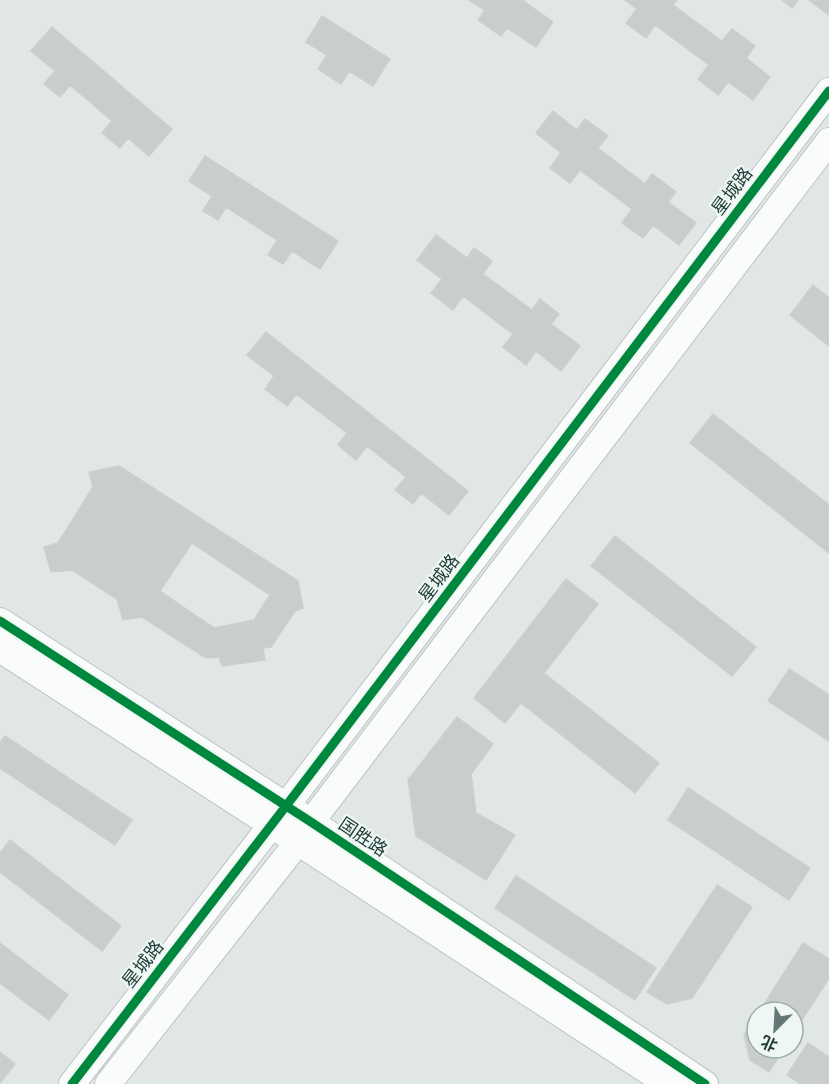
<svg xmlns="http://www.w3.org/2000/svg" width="829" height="1084" viewBox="0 0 829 1084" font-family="'Fira Sans Condensed','Noto Sans SC',sans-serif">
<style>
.building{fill:#c9cecd;stroke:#cad0cf;stroke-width:1.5;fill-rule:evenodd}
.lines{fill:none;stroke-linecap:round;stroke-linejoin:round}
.tertiary-casing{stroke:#bec4c3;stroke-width:28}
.tertiary{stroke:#fafbfb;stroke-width:26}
.cycleway-casing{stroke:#eff7f4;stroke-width:13}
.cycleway{stroke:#00873e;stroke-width:9}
.labels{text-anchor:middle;stroke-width:4.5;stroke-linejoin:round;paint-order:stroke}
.street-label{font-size:18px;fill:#1f3b37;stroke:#eff7f4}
</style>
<rect width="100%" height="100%" fill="#e1e7e6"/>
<path class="building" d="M469 0H522L553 22 536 47 507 28 501 36 478 20 485 10Z
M625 0H677L673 5 722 41 732 29 755 46 746 58 770 77 753 100 728 82 718 95 698 79 709 65 655 25 646 38 626 23 637 9Z
M782 0H798L792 8Z
M809 0H829V15Z
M322 16 390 59 373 86 349 71 341 84 318 69 327 55 306 42Z
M52 27 172 129 149 156 128 138 120 148 102 133 112 121 70 85 60 97 44 84 55 71 31 51Z
M553 111 577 130 585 119 608 136 598 148 645 184 652 174 676 192 668 202 696 223 679 245 653 225 643 238 622 223 632 209 580 170 570 183 550 168 561 153 536 133Z
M205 156 338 241 320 269 292 251 283 264 268 255 277 240 226 207 218 220 203 211 212 196 189 181Z
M436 235 467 258 474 248 492 261 483 274 532 310 540 299 559 314 551 324 580 346 561 371 536 351 526 365 503 347 513 334 463 296 453 310 431 293 442 279 417 260Z
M813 285 829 298V346L790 315Z
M266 332 468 491 449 515 421 493 413 504 395 490 406 477 367 446 356 460 338 445 347 433 296 394 287 406 265 389 274 376 247 355Z
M713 414 829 505V553L690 443Z
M119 466 298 581 303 608 295 611 271 647 263 648 265 660 222 666 219 657 206 658 142 617 123 620 117 599 72 570 51 572 44 547 58 543 93 487 89 472ZM192 543 270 595 254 620 214 628 160 591Z
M615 536 756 647 732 676 591 566Z
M566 579 598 604 505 723 474 698Z
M789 669 829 695V741L768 701Z
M545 674 659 763 635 793 521 703Z
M457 717 493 744 471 774 476 813 515 835 486 880 416 836 408 780Z
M5 736 132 820 115 845 0 768V743Z
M688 788 810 868 789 900 668 820Z
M10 840 121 926 102 951 0 872V853Z
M516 876 656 968 635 1000 495 908Z
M717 885 752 907 692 998 667 1004 647 992Z
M0 943 68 995 49 1020 0 983Z
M803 943 829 959V978L793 1034V1012H759Z
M757 1015V1048H784L769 1072 750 1060 744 1035Z
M808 1043 829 1057V1084H801L787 1075Z
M0 1052 15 1064 0 1083Z"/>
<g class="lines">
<g class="tertiary-casing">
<path id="tertiary" d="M0 621 311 822 705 1084
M0 649 298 842 668 1084
M72 1084 286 806 829 91
M108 1084 298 842 311 822 829 141"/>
</g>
<use href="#tertiary" class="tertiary"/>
<g class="cycleway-casing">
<path id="cycleway" d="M0 621 311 822 705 1084
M72 1084 286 806 829 91"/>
</g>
<use href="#cycleway" class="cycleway"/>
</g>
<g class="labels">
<g class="street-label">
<text transform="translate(732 191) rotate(-53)" y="6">星城路</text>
<text transform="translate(439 578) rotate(-53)" y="6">星城路</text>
<text transform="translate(363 837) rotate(34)" y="6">国胜路</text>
<text transform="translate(143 964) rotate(-52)" y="6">星城路</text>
</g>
</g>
<g transform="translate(775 1030) rotate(204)"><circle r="28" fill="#eff7f4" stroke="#9caca8" stroke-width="1.5"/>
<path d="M0-4.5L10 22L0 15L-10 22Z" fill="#637774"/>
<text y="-9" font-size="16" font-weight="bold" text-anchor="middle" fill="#1f3b37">北</text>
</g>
</svg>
